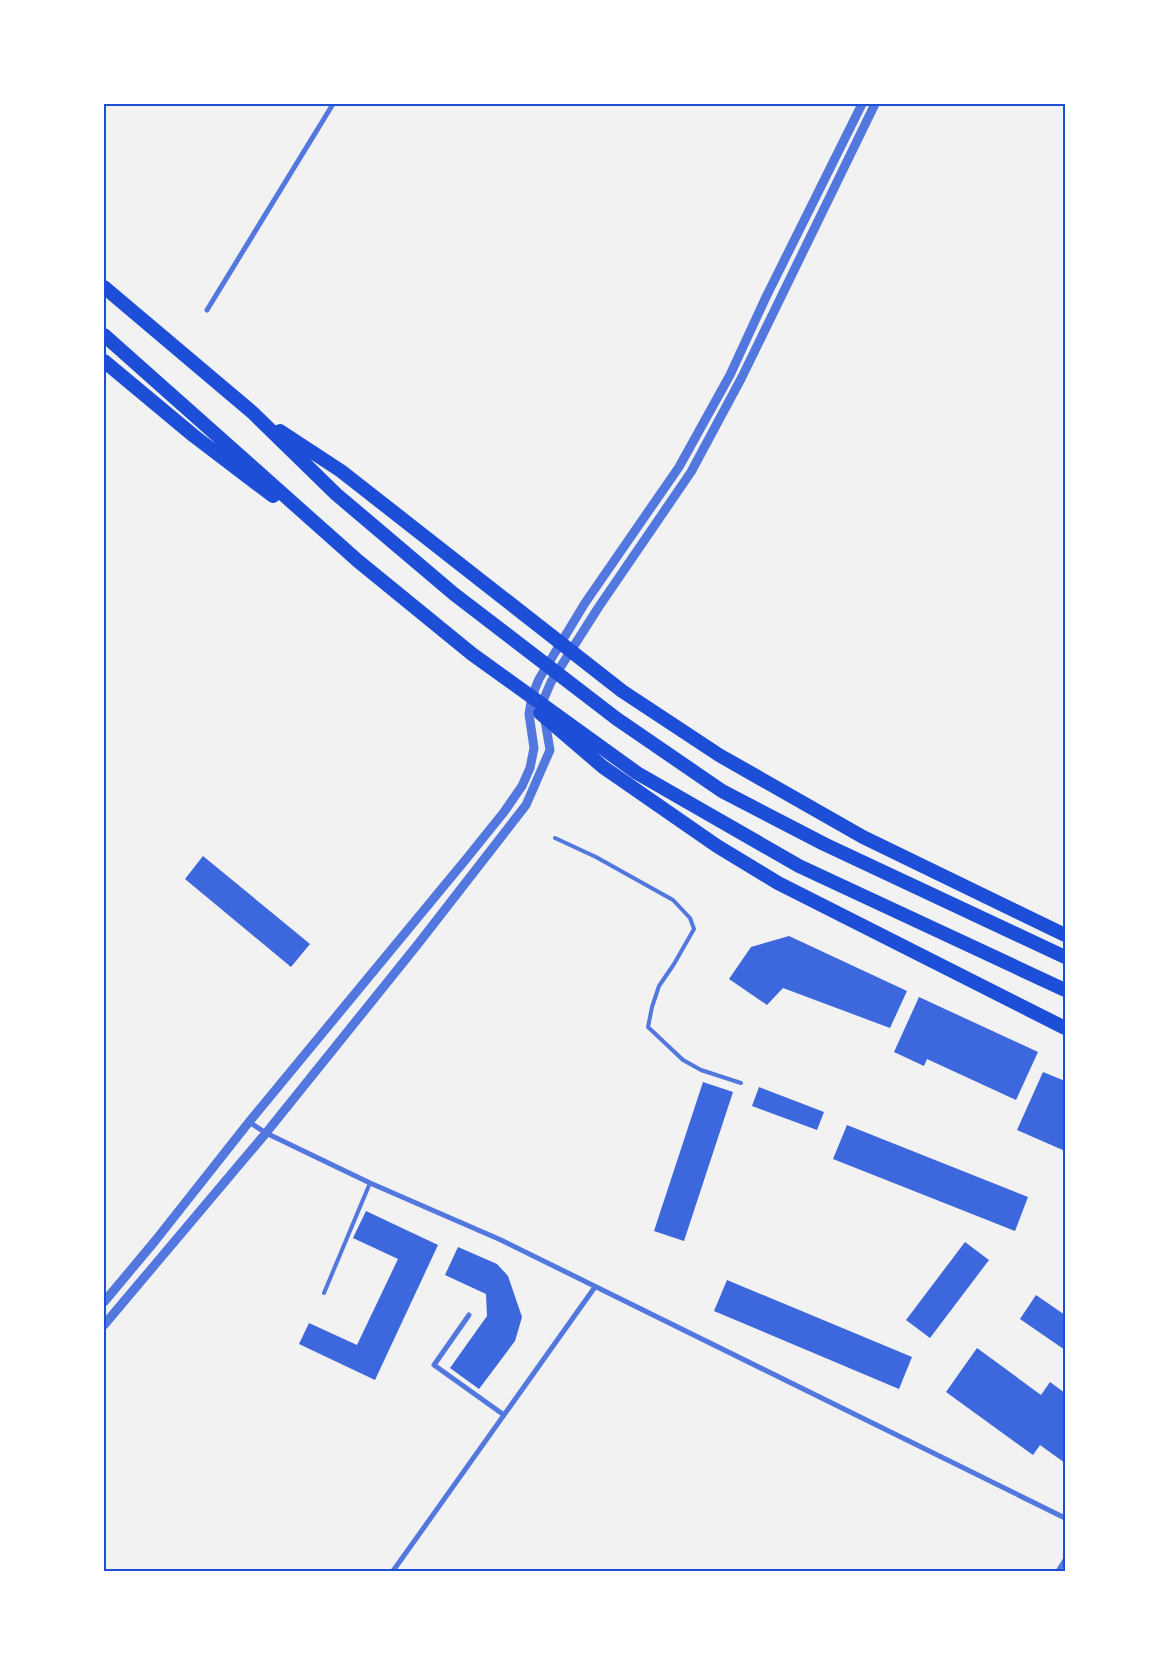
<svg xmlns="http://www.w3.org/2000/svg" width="1169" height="1675" viewBox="0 0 1169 1675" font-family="'Roboto Serif',serif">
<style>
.building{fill:#3d67dc}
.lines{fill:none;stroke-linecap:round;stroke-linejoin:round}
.service{stroke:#5277de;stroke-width:4}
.minor{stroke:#5277de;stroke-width:5}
.tertiary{stroke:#5277de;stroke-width:9}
.trunk{stroke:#1d4ed8;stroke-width:14}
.neatline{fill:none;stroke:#1d4ed8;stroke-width:2}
</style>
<rect width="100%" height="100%" fill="#f2f2f2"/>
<path class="building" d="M203 856 310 944 291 967 185 879Z
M789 936 907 991 890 1028 783 988 767 1005 729 979 751 947Z
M919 997 1038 1052 1016 1100 927 1059 924 1066 894 1052Z
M1043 1072 1065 1081V1151L1017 1130Z
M703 1082 733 1092 684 1241 654 1231Z
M759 1087 824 1112 817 1130 752 1106Z
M847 1125 1028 1197 1015 1231 833 1159Z
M366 1211 438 1245 375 1380 299 1344 309 1323 357 1345 398 1259 353 1238Z
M965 1242 989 1260 930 1338 906 1320Z
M458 1247 497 1264 508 1276 522 1317 515 1341 479 1389 450 1368 487 1316 486 1294 445 1275Z
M727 1280 912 1357 899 1389 714 1311Z
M1036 1295 1065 1315V1350L1020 1319Z
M977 1348 1041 1395 1050 1382 1065 1393V1463L1040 1445 1033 1455 946 1392Z"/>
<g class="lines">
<path class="service" d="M555 838 596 857 673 900 690 918 694 929 674 964 659 986 652 1007 648 1027 683 1060 701 1070 741 1083
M324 1293 370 1183"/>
<path class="minor" d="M207 310 333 104
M249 1122 266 1133 370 1183 501 1240 1065 1518
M469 1315 434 1365 504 1415
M393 1571 595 1287
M1058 1571 1065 1560"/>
<path class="tertiary" d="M104 1302 155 1241 249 1122 467 858 504 812 522 786 530 768 534 748 529 714 532 696 539 679 585 603 679 467 730 375 766 297 862 104
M104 1325 266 1133 418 944 526 805 550 750 542 703 551 682 598 608 691 472 742 377 875 104"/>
<path class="trunk" d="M104 287 253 413 336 494 454 594 617 719 722 791 824 844 1065 957
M104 335 358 561 472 654 637 773 799 866 1065 990
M104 361 194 436 273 496
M280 431 341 471 622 691 719 755 863 837 1065 935
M540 713 603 767 717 846 778 883 1065 1028"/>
</g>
<rect width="1169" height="1675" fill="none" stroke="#ffffff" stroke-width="210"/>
<rect x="105" y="105" width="959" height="1465" class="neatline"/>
</svg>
